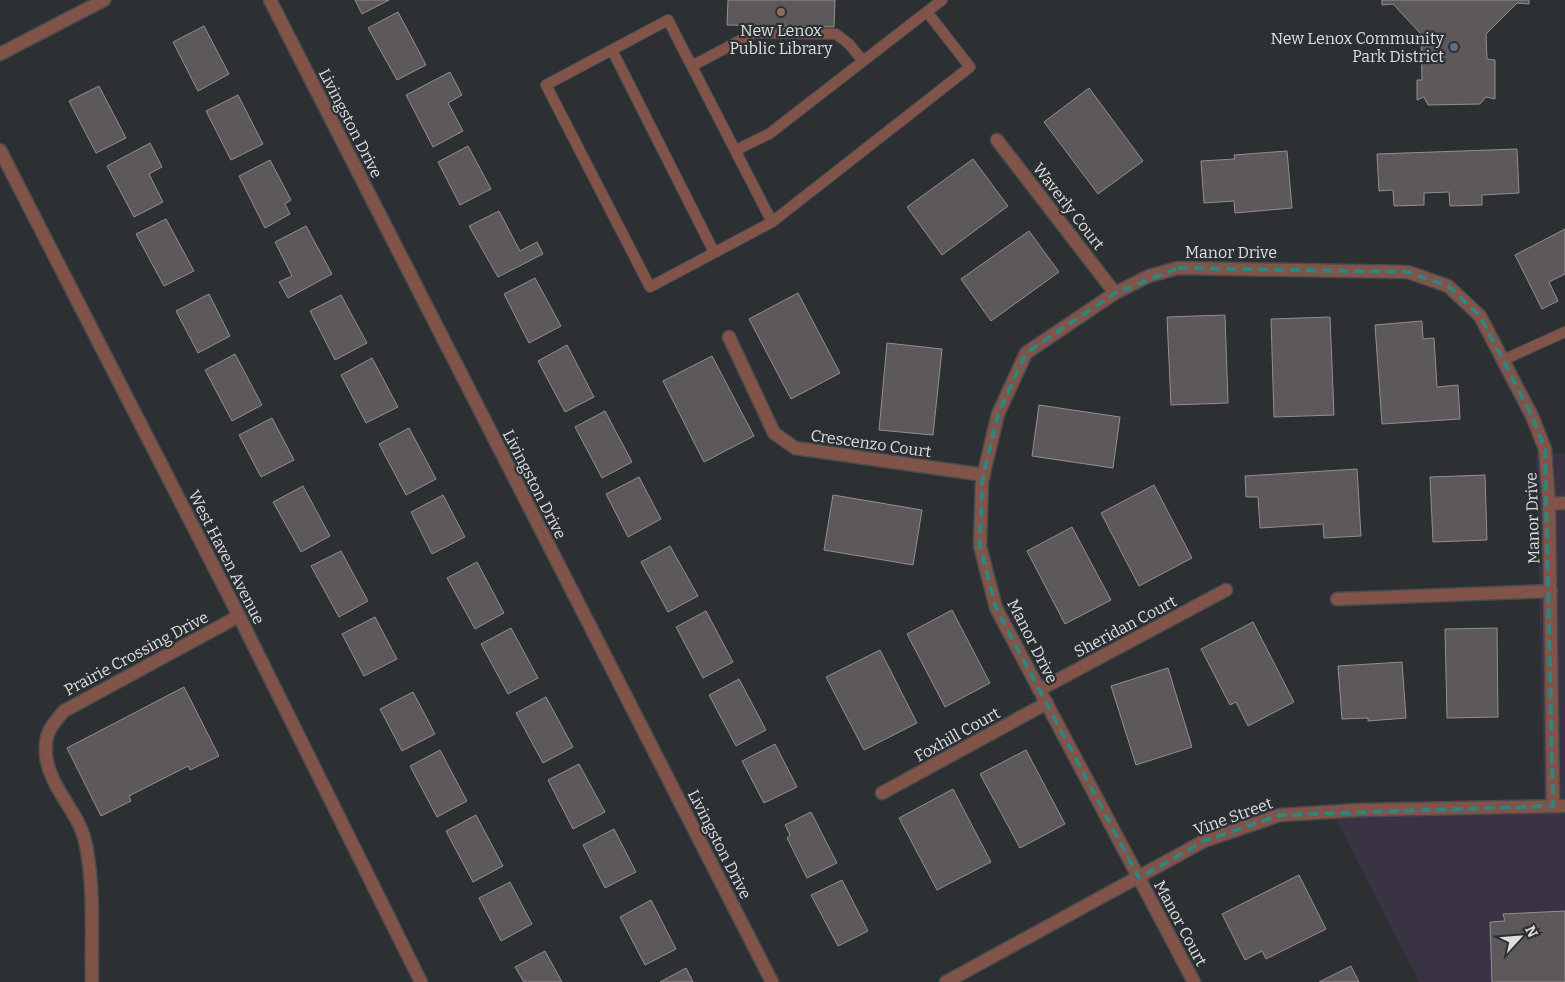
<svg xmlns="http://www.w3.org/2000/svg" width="1565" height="982" viewBox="0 0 1565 982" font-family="Bitter,serif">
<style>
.commercial{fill:#393344}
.building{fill:#5d5859;stroke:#948e90}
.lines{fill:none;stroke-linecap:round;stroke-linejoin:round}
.service-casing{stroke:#484c4e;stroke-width:12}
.minor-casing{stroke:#484c4e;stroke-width:15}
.tertiary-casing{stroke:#484c4e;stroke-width:15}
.service{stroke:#825349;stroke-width:10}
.minor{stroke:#825349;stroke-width:12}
.tertiary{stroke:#825349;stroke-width:12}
.marked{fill:none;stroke:#2e867f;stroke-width:4;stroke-dasharray:10 6;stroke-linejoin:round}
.education-dot{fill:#8d6e63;stroke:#2c3032;stroke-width:2}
.service-dot{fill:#5c6f8a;stroke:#2c3032;stroke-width:2}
.labels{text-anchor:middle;stroke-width:4.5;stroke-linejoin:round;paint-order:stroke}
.poi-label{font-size:16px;fill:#dddfe1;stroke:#2c3032}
.street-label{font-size:16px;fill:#dddfe1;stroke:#2c3032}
</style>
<rect width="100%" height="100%" fill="#2c3032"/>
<path class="commercial" d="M1565 453V798L1544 799 1536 454Z
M1565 812V982H1419L1335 817Z"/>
<path class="building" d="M355 0H389L362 14Z
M728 0H835L834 27 727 25Z
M1382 0H1529V4L1517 3 1486 34 1487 59 1495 60V99L1486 97 1480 104 1428 105 1424 97 1417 100V80H1422L1421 34 1393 4 1382 5Z
M398 12 426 65 397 80 368 28Z
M204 26 229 74 198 91 173 42Z
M450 72 462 95 448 103 463 131 433 147 406 95Z
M99 86 126 138 96 153 69 101Z
M1089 88 1143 161 1098 194 1044 122Z
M238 95 263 144 231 160 206 111Z
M150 143 162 167 149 174 163 202 134 217 107 166Z
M468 146 491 189 460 205 438 162Z
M1517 149 1519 193 1482 195V205L1450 206 1449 192 1424 193V205L1394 206 1393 190 1379 191 1377 154Z
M1287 151 1292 208 1235 213 1234 201 1204 203 1201 161 1235 159 1234 155Z
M973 159 1008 206 942 255 907 207Z
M270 160 291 200 285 204 290 214 265 228 239 176Z
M499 211 520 251 537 242 543 254 498 277 469 226Z
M166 219 194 271 164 286 136 234Z
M306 226 332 274 288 298 279 282 292 276 275 242Z
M1565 229V274L1549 282 1558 301 1542 309 1515 255Z
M1029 231 1059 272 991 321 961 279Z
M535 278 561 326 529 343 504 294Z
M798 293 840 373 791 399 749 319Z
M209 294 230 336 198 353 176 311Z
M341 295 367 343 335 360 310 311Z
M1225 315 1228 403 1171 405 1167 317Z
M1330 317 1334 415 1274 417 1271 319Z
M1422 321 1423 339 1434 338 1437 387 1458 385 1460 419 1382 424 1375 325Z
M887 343 942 349 933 435 879 430Z
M567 345 594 397 565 412 538 361Z
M235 354 262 405 232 421 205 370Z
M712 356 754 436 704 462 663 381Z
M372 358 398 407 366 423 341 375Z
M1039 405 1120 417 1113 468 1032 456Z
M605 411 632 462 602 478 575 427Z
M272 418 294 460 261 477 239 435Z
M409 428 436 479 406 495 379 444Z
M1357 469 1361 536 1324 538 1323 524 1260 528 1258 497H1246L1245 476Z
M1485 475 1487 540 1433 542 1430 477Z
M639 477 661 519 628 537 606 494Z
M1154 485 1192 558 1139 586 1101 513Z
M303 486 330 536 301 552 273 502Z
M443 495 465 537 432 554 411 512Z
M833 495 922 510 913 565 824 550Z
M1072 527 1111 600 1065 624 1027 551Z
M670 546 698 596 668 612 641 562Z
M341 551 368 601 339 617 311 566Z
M477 562 504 613 475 629 447 578Z
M952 610 990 683 945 707 907 634Z
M706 611 733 662 703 678 676 627Z
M375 617 397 659 364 676 342 634Z
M1253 622 1294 702 1248 726 1236 702 1230 705 1201 649Z
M511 628 538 678 508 694 481 644Z
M1497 628 1498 717 1447 718 1445 629Z
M880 650 917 723 864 750 826 677Z
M1402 662 1406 718 1368 721V718L1342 719 1338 666Z
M1168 668 1192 747 1136 765 1111 686Z
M739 679 766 730 736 746 709 695Z
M184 687 219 756 190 770 188 766 129 796 131 801 101 816 67 748Z
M413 692 435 734 402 751 380 709Z
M546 697 573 747 543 763 516 713Z
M775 744 797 787 764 803 742 761Z
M440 750 467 801 437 817 410 766Z
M1026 750 1065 824 1020 848 980 774Z
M579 764 605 812 573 829 548 780Z
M953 789 991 862 937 890 899 818Z
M811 812 837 863 807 878 787 838 790 835 785 825Z
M476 815 503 866 473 882 446 831Z
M614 829 636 872 605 888 583 845Z
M1299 875 1326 929 1266 959 1262 951 1245 960 1222 914Z
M842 880 868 931 838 946 811 895Z
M510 882 532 924 501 941 479 898Z
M651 900 676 949 645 965 620 917Z
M1565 911V982H1492L1490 922 1505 921 1503 914Z
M545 951 562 982H524L515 967Z
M1351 966 1359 982H1319Z
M686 968 693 982H660Z"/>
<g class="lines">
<g class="service-casing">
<path id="service" d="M668 20 772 222 650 287 546 85Z
M612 50 714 252
M692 66 754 33 836 34 849 44 863 61
M736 150 769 134 942 0
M772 222 970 67 927 12
M1503 360 1565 332"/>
</g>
<g class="minor-casing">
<path id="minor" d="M270 0 772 982
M0 54 104 0
M997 140 1115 293
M729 337 774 433 795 448 984 475
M1549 504 1565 503
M1337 599 1551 591
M1039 690 1226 590
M882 793 1047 703
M92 982C91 937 95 884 85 841 78 811 49 787 46 755 44 734 51 726 64 711L239 616
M946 982 1204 841 1280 815 1360 810 1565 806
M1194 982 996 608 980 546 982 481 998 414 1026 353 1115 293 1149 276 1178 268 1408 272 1448 286 1480 316 1532 416 1545 449 1549 504 1553 806"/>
</g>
<g class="tertiary-casing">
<path id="tertiary" d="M0 150 239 616 421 982"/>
</g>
<use href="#service" class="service"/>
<use href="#minor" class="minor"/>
<use href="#tertiary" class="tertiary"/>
</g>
<path class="marked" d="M1178 268 1408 272 1448 286 1480 316 1532 416 1545 449 1553 806 1280 815 1204 841 1139 878 996 608 980 546 982 481 998 414 1026 353 1115 293Z"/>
<circle class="education-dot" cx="781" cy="12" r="5"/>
<circle class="service-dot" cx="1454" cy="47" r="5"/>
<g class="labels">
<g class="poi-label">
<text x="781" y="36">New Lenox<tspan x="781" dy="18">Public Library</tspan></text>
<text x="1444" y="44" text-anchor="end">New Lenox Community<tspan x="1444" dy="18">Park District</tspan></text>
</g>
<g class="street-label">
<text transform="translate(351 123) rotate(63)" y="6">Livingston Drive</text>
<text transform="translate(1069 206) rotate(52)" y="6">Waverly Court</text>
<text x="1231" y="258">Manor Drive</text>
<text transform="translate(871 443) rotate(8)" y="6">Crescenzo Court</text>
<text transform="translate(535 484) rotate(63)" y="6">Livingston Drive</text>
<text transform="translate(1532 518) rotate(-92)" y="6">Manor Drive</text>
<text transform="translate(227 557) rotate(63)" y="6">West Haven Avenue</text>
<text transform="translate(1125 626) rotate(-28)" y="6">Sheridan Court</text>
<text transform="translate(1033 641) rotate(63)" y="6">Manor Drive</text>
<text transform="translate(136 653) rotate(-28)" y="6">Prairie Crossing Drive</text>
<text transform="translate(957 734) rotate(-29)" y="6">Foxhill Court</text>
<text transform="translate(1233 816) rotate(-20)" y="6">Vine Street</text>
<text transform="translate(720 844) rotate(63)" y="6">Livingston Drive</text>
<text transform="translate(1181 923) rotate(62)" y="6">Manor Court</text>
</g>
</g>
<g transform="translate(1520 937) rotate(64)" stroke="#2c3032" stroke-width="4" paint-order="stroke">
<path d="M0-4L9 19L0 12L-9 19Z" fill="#dddfe1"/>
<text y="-8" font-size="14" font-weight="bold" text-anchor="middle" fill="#dddfe1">N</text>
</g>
</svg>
